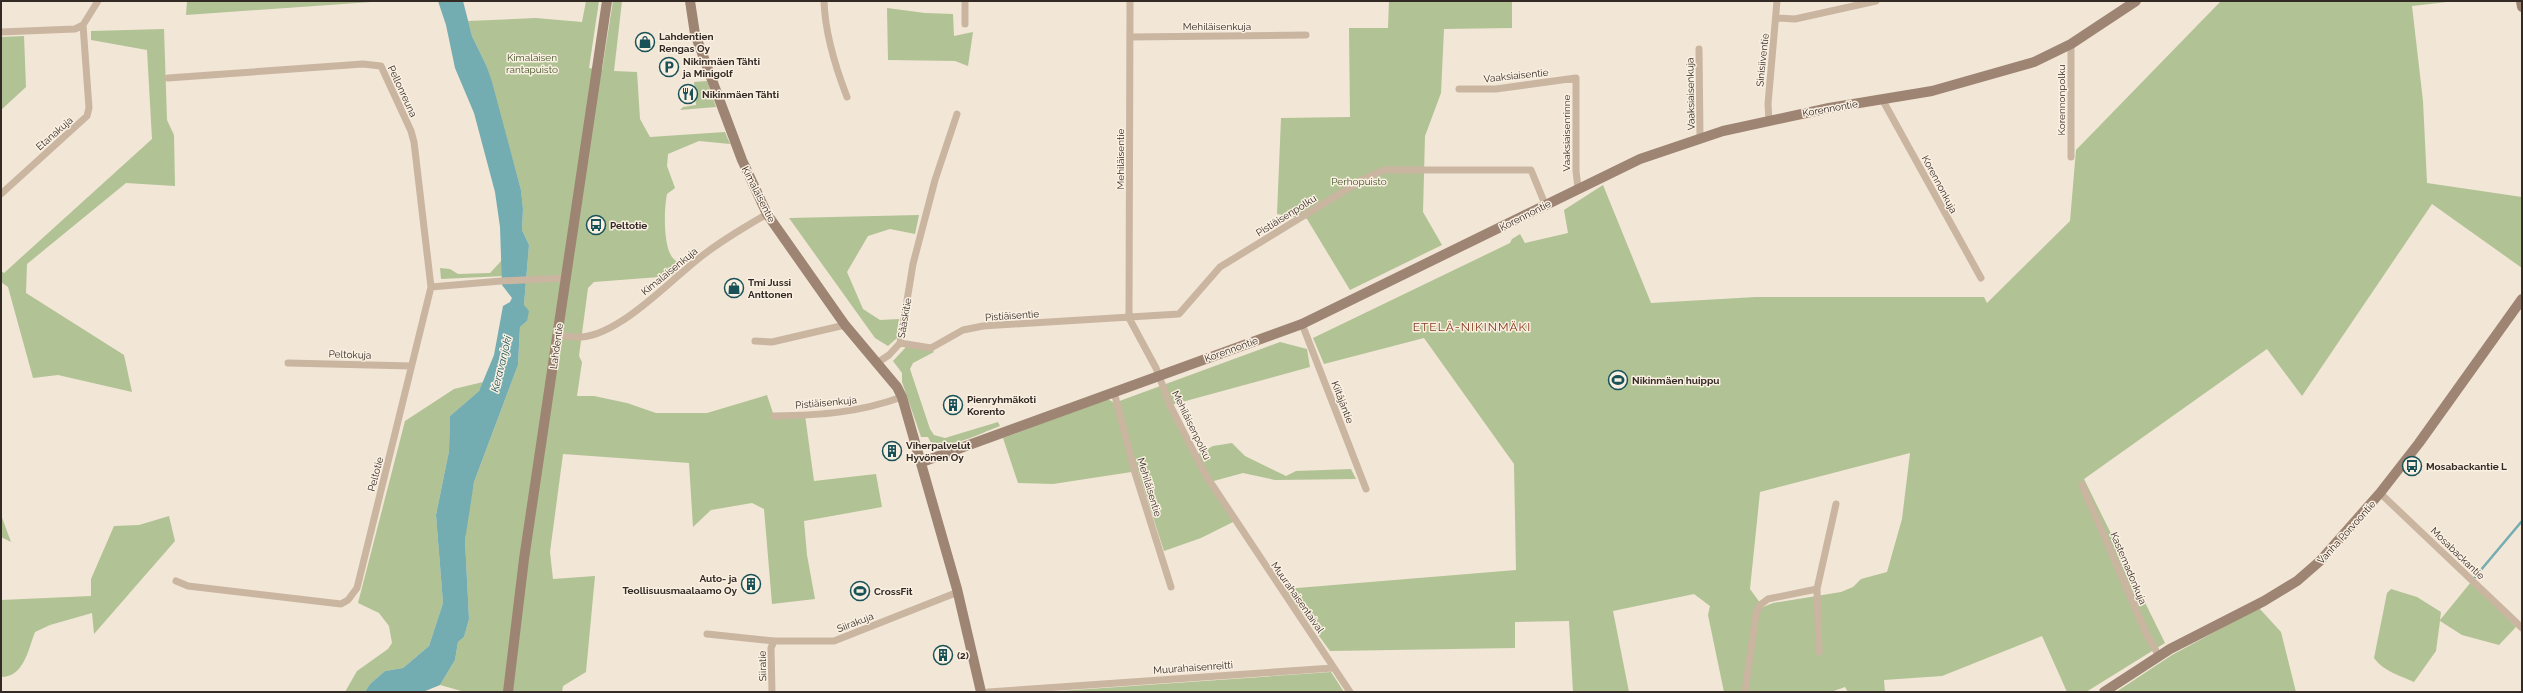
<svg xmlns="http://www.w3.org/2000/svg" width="2523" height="693" viewBox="0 0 2523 693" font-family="Raleway,sans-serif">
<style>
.green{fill:#b1c295;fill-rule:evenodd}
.water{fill:#73acb1}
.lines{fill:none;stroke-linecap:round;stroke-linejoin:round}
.stream{stroke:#73acb1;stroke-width:2.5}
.street{stroke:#cab5a1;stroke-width:7}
.secondary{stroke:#9e8473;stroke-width:10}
.labels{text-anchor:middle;stroke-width:3;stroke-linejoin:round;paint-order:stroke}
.street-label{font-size:10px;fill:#342a25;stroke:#faf0e2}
.poi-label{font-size:10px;font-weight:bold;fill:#342a25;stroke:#faf0e2;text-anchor:start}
.park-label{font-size:10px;fill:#425427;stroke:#faf0e2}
.water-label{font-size:11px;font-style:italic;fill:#185258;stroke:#faf0e2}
.quarter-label{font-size:12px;letter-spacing:1px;fill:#883719;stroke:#faf0e2}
</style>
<rect width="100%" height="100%" fill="#f2e6d6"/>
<path class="green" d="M187 1H386L186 15Z
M586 1H599L589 68 602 70 613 1H622L614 71 637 72 640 119 650 137 725 132 730 144 699 141 668 154 667 166 675 188 667 194C664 209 663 244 672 257 674 260 679 263 682 265L672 276 594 282 588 288 579 356 582 362 577 396H594L627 403 656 413H707L767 395 774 416 805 415 814 481 876 474 882 507 804 521 807 555 815 599 772 604 764 509 752 503 711 510 693 527 689 463 563 454 550 552 553 579 595 576 586 672 563 686 562 692H465L440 685 455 660 458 642 464 637 469 619 465 540 468 513 474 482 518 365 520 327 527 321 524 305 529 245 522 230 523 209 521 190 487 67 472 36 468 21 536 18 582 22Z
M1389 1H1512V28L1444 29 1441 93 1425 136 1423 212 1442 245 1350 290 1307 219 1277 214 1281 118 1350 117 1349 28H1388Z
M2221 1H2456L2412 6 2423 101 2427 183 2522 197V268L2432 204 2302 396 2267 349 2084 479 2165 643 2086 692H2067L2042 636 1942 676 1884 680 1885 692H1848L1845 687 1831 692H1724L1708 615 1710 606 1694 594 1613 611 1629 692H1573L1569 621 1515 622V648L1330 651 1285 589 1516 570 1514 464 1424 338 1324 364 1313 338 1510 243 1512 239 1520 234 1525 243 1568 233 1564 210 1603 185 1651 303 1756 297H1984L1987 303 2070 221 2076 150ZM1910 453 1902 519 1887 572 1861 579 1853 587 1841 592 1773 603 1763 607 1750 589 1760 492Z
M887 8 925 13 953 14 954 36 973 32 968 66 955 61 888 60Z
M164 29 167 120 174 135 175 186 126 183 27 264 26 293 124 355 132 392 58 375 33 378 8 287 1 282V271L4 273 152 139 147 50 91 40V31Z
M24 36 26 87 1 110V37Z
M707 81 716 107 680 110 683 107 696 105 694 82Z
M919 215 915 234 890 229 868 236 847 272 863 309 880 320 899 319 897 338 888 346 875 338 789 218Z
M503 259 504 276 441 279 440 268 450 269 458 274 490 273Z
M1280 342 1307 349 1310 367 1171 405 1196 455 1213 446 1232 443 1245 456 1286 476 1296 471 1351 469 1356 479 1275 480 1243 473 1210 482 1235 521 1201 538 1164 551 1138 471 1053 484 1018 483 1003 438 1108 399 1114 403Z
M908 345 931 348 934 352 913 363 910 369 930 429 934 435 945 438 998 422 1000 426C980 433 953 449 931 443L928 437H921L902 382V373L893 361Z
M483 382 479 391 450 416 449 451 436 515 443 603 429 646 403 668 385 671 370 684 365 692H345L357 671 388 649 392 643 389 626 379 613 358 603 405 421 454 389Z
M1 515 11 542 1 537Z
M169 516 175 541 94 634 92 613 50 625 35 632C28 650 24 677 1 677V600L91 596V579L114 526 139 525Z
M2471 582 2516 627 2499 645 2462 635 2440 621 2436 651 2414 682C2401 676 2383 671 2374 658L2387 593 2391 589 2417 597 2441 612 2440 620Z
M2259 608 2281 632 2296 692H2116L2172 655Z
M1331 672 1344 692H1046Z"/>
<path class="water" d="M438 1H463L472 36 487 67 492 82 521 190 523 209 522 230 529 245 524 305 529 311 527 321 520 327 518 365 474 482 465 540 469 619 464 637 458 642 455 660 440 685 423 692H365L370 684 385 671 403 668 429 646 443 603 436 515 449 451 450 416 479 391 494 355 503 306 510 302 512 298 502 285 500 227 495 192 474 113 455 68 446 25Z"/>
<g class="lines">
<path class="stream" d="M2475 577 2522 521"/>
<path class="street" d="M824 1C825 34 835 66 847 97
M1130 1 1129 318 1156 368 1170 405 1205 474 1350 692
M1776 18 1795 19 1876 1
M965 24V1
M1 32 75 29 83 25 98 1
M1130 37 1306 35
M1699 49 1700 138
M168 78 363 64 381 66 411 131 414 142 431 287 357 588 348 600 341 604 188 586 176 581
M1459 89H1496L1576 78V171L1578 188
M1882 99 1981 278
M1769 121 1768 104 1777 1
M2071 157V44
M1 194 87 116 89 108 83 25
M431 287 501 281 565 278
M1302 324 1366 489
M557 335C565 336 574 338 582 337 620 334 669 282 698 259 719 242 743 228 767 214
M755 341 772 342 845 325
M900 343 931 348 963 330 983 326 1179 314 1220 267 1362 180 1384 170H1531L1545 204
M288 363 411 366
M877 363 889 355 900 343 913 264 935 180 957 114
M1114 392 1135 473 1171 587
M774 416C822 415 857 413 902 397
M2082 485 2147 635 2159 656
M2380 493 2522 628
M707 634 774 641H834L958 592
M1819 652 1817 589 1836 504
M772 692 771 648 774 641
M988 692 1333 668
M1745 692 1756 614 1760 605 1768 599 1817 589"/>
<path class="secondary" d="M690 1 695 34 709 72 742 160 767 214 845 325 897 387 902 397 957 589 981 692
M2521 1 2522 7
M922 462 1302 324 1640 159 1723 131 1829 108 1932 91 2034 62 2071 44 2136 1
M508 692 524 559 607 1
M2104 692 2170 649 2264 601 2297 581 2320 561 2380 493 2419 443 2522 299"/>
</g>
<defs>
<g id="shop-ring" transform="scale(1)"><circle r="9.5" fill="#faf0e2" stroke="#185258" stroke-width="1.5"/><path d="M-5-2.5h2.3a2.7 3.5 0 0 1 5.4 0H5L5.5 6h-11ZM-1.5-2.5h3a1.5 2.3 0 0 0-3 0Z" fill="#185258"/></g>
<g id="parking-ring" transform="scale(1)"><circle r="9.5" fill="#faf0e2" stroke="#185258" stroke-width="1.5"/><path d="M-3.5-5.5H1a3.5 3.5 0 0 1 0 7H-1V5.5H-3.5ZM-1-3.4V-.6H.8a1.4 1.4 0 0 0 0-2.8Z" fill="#185258"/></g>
<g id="restaurant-ring" transform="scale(1)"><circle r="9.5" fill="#faf0e2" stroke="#185258" stroke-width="1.5"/><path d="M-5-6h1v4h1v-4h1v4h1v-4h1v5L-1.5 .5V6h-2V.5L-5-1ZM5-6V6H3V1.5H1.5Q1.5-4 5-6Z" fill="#185258"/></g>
<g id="bus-ring" transform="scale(1)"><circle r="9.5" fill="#faf0e2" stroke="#185258" stroke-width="1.5"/><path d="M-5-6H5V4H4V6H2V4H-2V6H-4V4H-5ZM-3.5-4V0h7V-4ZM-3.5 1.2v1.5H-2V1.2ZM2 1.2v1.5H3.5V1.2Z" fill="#185258"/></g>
<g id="stadium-ring" transform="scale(1)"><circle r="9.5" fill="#faf0e2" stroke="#185258" stroke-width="1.5"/><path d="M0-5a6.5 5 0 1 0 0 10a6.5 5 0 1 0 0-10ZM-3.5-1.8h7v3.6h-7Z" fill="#185258"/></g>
<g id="building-ring" transform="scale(1)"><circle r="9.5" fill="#faf0e2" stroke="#185258" stroke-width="1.5"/><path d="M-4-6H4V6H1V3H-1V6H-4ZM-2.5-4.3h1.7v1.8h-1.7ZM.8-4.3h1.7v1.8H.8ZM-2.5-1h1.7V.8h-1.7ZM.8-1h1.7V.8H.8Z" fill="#185258"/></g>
</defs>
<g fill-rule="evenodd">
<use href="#shop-ring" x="645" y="42"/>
<use href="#parking-ring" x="669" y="67"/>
<use href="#restaurant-ring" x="688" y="94"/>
<use href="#bus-ring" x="596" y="225"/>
<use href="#shop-ring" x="734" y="288"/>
<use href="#stadium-ring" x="1618" y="380"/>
<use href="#building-ring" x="953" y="405"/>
<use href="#building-ring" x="892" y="451"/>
<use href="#bus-ring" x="2412" y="466"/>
<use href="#building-ring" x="751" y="584"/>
<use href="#stadium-ring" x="860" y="591"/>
<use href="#building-ring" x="943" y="655"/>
</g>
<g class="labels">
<g class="street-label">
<text x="1217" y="30">Mehiläisenkuja</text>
<text transform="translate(1762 60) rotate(-84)" y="4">Sinisiiventie</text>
<text transform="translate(1516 75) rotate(-6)" y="4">Vaaksiaisentie</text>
<text transform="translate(403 91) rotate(65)" y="4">Pellonreuna</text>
<text transform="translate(1690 94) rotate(-91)" y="4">Vaaksiaisenkuja</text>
<text transform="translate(2061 100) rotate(-90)" y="4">Korennonpolku</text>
<text transform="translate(1830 108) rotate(-10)" y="4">Korennontie</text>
<text transform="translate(54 133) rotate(-41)" y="4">Etanakuja</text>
<text transform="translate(1566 133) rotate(-90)" y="4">Vaaksiaisenrinne</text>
<text transform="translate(1120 159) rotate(-90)" y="4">Mehiläisentie</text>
<text transform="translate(1940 184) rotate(62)" y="4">Korennonkuja</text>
<text transform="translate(759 194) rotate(63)" y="4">Kimalaisentie</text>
<text transform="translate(1286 215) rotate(-32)" y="4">Pistiäisenpolku</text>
<text transform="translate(1525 215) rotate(-27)" y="4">Korennontie</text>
<text transform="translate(669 271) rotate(-39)" y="4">Kimalaisenkuja</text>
<text transform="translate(1012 315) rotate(-4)" y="4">Pistiäisentie</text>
<text transform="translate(904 318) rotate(-80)" y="4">Sääskitie</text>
<text transform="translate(556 346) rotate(-82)" y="4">Lahdentie</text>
<text transform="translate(1231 349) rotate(-20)" y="4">Korennontie</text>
<text transform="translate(350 354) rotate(2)" y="4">Peltokuja</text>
<text transform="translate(826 402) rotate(-5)" y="4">Pistiäisenkuja</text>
<text transform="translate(1343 402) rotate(69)" y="4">Kiitäjäntie</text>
<text transform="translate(1192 425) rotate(64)" y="4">Mehiläisenpolku</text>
<text transform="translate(375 474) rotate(-75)" y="4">Peltotie</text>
<text transform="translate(1150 487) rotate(73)" y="4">Mehiläisentie</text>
<text transform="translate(2346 532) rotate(-48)" y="4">Vanha Porvoontie</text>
<text transform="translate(2458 553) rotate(44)" y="4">Mosabackantie</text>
<text transform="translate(2129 568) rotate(67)" y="4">Kastemadonkuja</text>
<text transform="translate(1298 597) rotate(55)" y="4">Muurahaisentaival</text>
<text transform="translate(855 622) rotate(-21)" y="4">Siirakuja</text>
<text transform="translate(762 666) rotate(-91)" y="4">Siiratie</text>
<text transform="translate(1193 667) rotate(-4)" y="4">Muurahaisenreitti</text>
</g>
<g class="poi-label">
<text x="659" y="40">Lahdentien<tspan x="659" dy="12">Rengas Oy</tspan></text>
<text x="683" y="65">Nikinmäen Tähti<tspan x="683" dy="12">ja Minigolf</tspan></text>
<text x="702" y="98">Nikinmäen Tähti</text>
<text x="610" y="229">Peltotie</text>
<text x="748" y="286">Tmi Jussi<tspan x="748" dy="12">Anttonen</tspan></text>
<text x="1632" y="384">Nikinmäen huippu</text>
<text x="967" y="403">Pienryhmäkoti<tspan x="967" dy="12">Korento</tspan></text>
<text x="906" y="449">Viherpalvelut<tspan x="906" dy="12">Hyvönen Oy</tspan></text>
<text x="2426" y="470">Mosabackantie L</text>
<text x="737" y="582" text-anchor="end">Auto- ja<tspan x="737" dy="12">Teollisuusmaalaamo Oy</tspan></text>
<text x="874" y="595">CrossFit</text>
<text x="957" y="659">(2)</text>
</g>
<g class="park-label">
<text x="532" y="61">Kimalaisen<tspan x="532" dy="12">rantapuisto</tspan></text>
<text x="1359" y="185">Perhopuisto</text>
</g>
<g class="water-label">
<text transform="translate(501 364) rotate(-76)" y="4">Keravanjoki</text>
</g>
<g class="quarter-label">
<text x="1472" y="331">ETELÄ-NIKINMÄKI</text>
</g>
</g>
<rect width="2523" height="693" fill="none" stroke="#342a25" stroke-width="4"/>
</svg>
